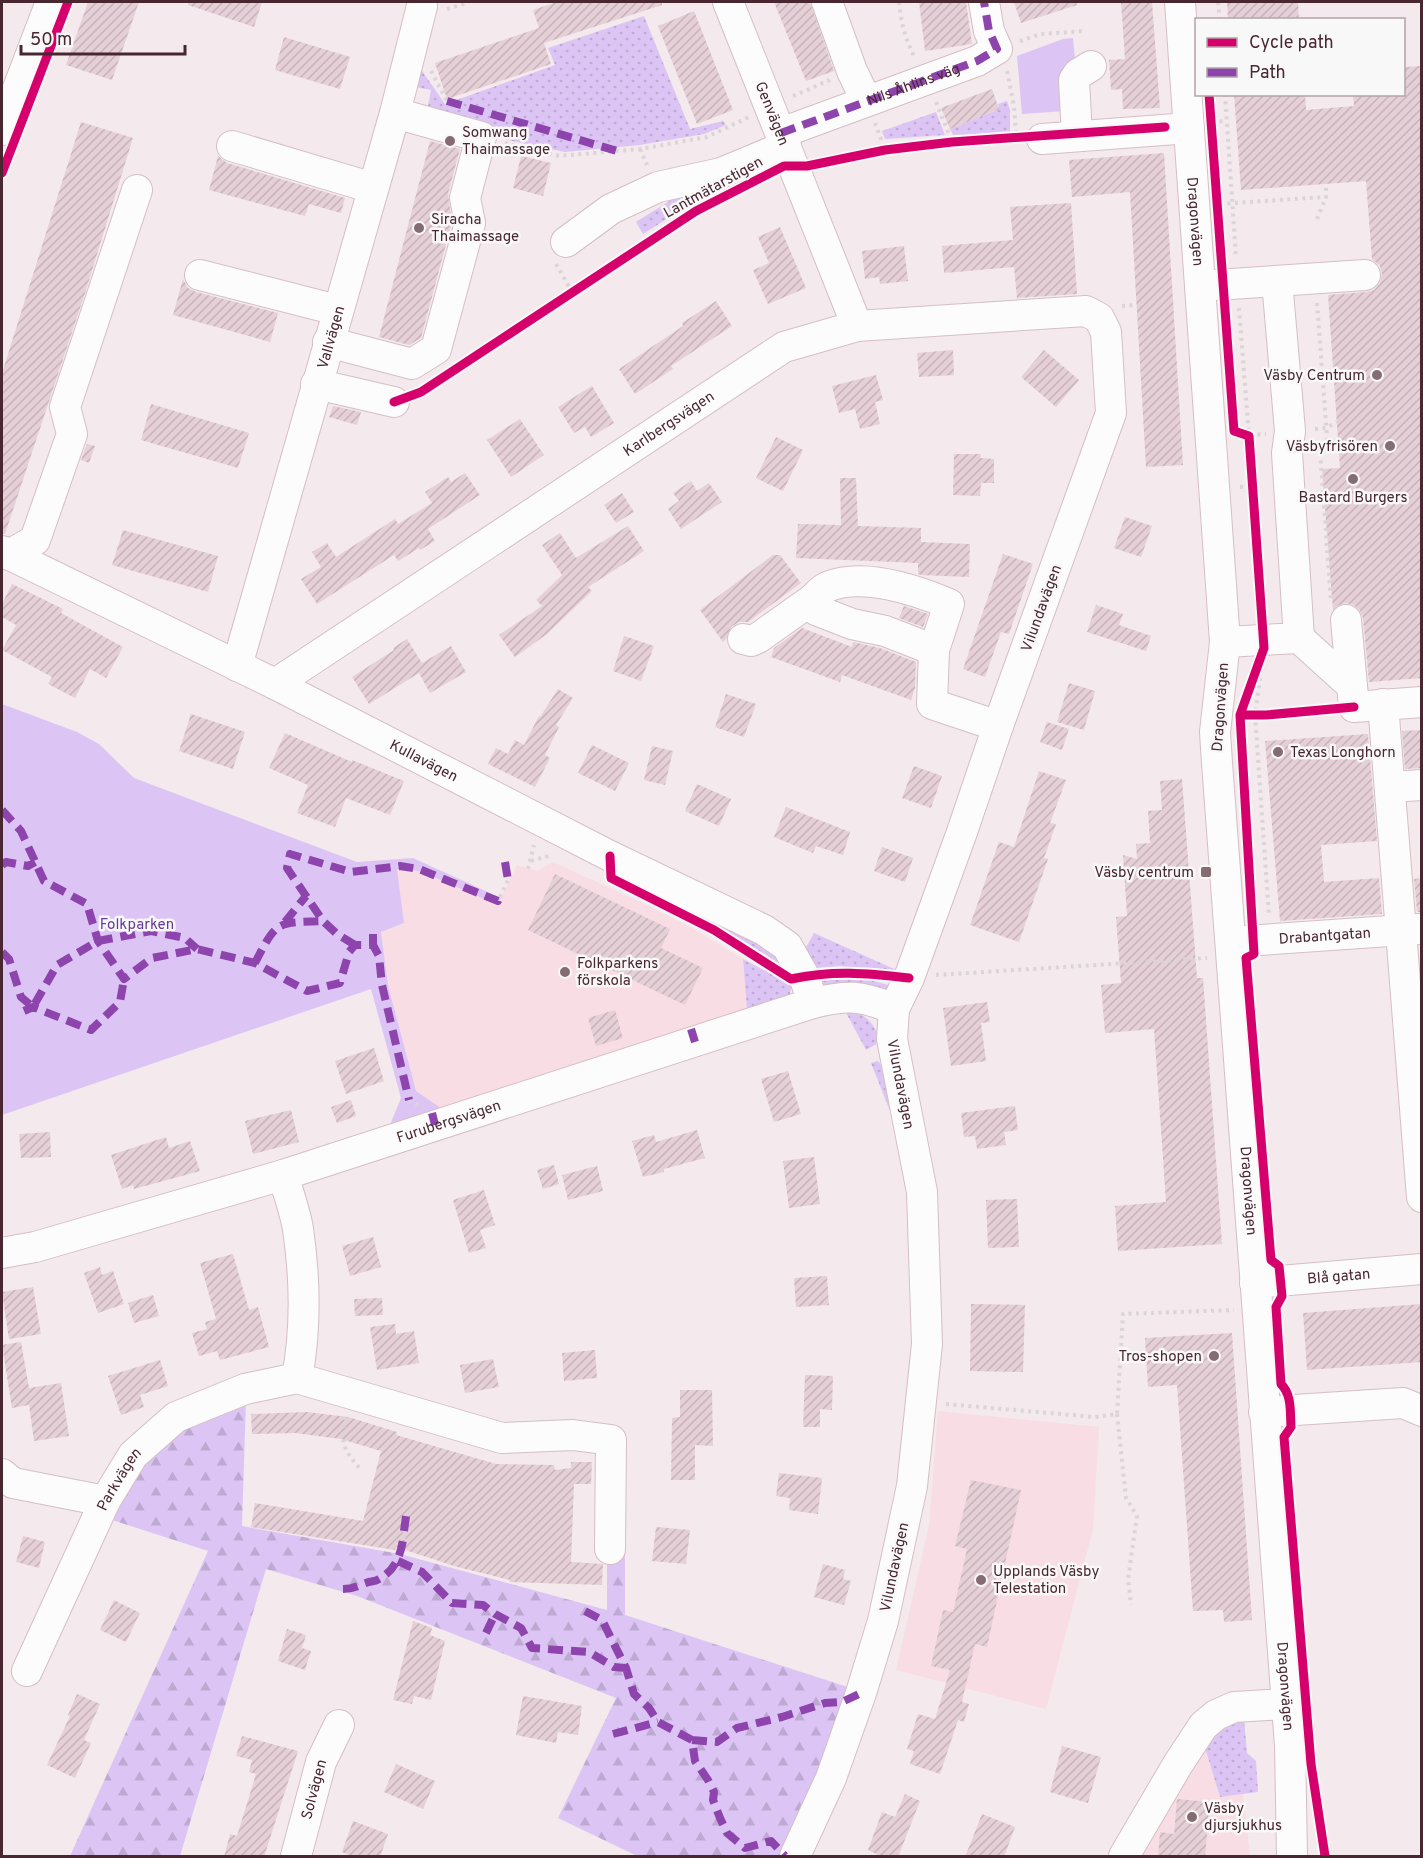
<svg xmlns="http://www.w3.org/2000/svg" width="1423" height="1858" viewBox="0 0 1423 1858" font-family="Overpass,sans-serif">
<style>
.built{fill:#f8dde4}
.grass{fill:url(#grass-dots)}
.forest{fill:url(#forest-firs)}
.park{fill:#dcc5f5}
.building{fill:url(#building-hatch)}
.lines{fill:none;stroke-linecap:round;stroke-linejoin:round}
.minor-casing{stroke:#d4bfc5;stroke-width:32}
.path{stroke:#dad5d7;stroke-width:4;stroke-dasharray:3 4.5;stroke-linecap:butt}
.minor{stroke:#fdfcfc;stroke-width:30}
.quiet{stroke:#8e44ad;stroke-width:8;stroke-dasharray:15 8;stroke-linecap:butt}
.cycleway-casing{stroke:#f8f8f8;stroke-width:13}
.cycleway{stroke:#d6006c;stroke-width:9}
.poi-dot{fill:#856b72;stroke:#f8f8f8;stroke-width:2}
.labels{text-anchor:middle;stroke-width:5;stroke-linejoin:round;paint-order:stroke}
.street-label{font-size:15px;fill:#492731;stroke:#f8f8f8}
.poi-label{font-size:15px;fill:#492731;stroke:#f8f8f8;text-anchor:start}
.park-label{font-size:15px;fill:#673a9c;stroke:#f8f8f8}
</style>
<defs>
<pattern id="grass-dots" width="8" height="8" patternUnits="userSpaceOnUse" patternTransform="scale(1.5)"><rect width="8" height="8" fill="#dcc5f5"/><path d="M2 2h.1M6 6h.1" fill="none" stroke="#bea9d2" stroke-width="1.8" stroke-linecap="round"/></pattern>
<pattern id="forest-firs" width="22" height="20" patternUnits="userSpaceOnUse" patternTransform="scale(1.5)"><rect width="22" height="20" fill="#dcc5f5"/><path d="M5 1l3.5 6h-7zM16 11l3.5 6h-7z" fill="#bea9d2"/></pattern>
<pattern id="building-hatch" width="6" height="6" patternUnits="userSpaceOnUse" patternTransform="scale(1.5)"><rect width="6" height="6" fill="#e6d0d7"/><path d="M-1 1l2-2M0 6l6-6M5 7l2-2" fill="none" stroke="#c7b3b9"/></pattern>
</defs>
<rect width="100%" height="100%" fill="#f4e9ec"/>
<path class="built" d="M553 862 647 905 697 931 743 959 747 1010 441 1108 416 1091 388 985 381 932 404 923 397 869 420 871 498 905 517 865 537 871Z
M938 1411 1099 1427 1093 1529 1046 1709 896 1670 929 1525Z
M1203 1741 1220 1797 1243 1794 1250 1856H1135Z"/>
<path class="grass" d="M644 16 690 129 723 121 726 125 704 134 640 145 565 152 494 137 495 129 427 111 431 90 415 87 420 68 445 104 555 65 548 48Z
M1007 101 1010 110V133L953 135 950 129 999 109 998 104Z
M936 112 945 135 885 139 882 131Z
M729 184 695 201 643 234 636 222 682 193Z
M652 891 758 936 791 971 716 924Z
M814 933 903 973 840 966 815 968 805 949Z
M743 959 792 985 789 997 747 1010Z
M839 977 866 979 892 986 888 993 823 987 820 979Z
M844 1009C864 1012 875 1022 880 1042L866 1050Z
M878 1061 882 1066 896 1126 871 1063Z
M1244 1719 1247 1753 1256 1761 1258 1792 1220 1797 1203 1741 1212 1728Z"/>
<path class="forest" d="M246 1398 242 1526 400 1554 607 1610V1555H625V1615L854 1689 784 1856H637L558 1818 616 1698 357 1596 266 1569 180 1856H70L208 1551 109 1519 138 1464 181 1423Z"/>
<path class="park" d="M1073 38 1076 70 1066 111 1022 114 1017 56 1063 39Z
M2 704 77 732 99 744 134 778 357 862 413 858 501 898 498 905 420 871 397 869 404 923 381 932 388 985 416 1091 441 1108 389 1127 401 1098 371 989 2 1115Z"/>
<path class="building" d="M88 2H139L112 80 66 65Z
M188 2H262L254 27 188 5Z
M557 2H662V5L544 43 551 64 447 99 435 63 539 28 533 10Z
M774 2H810L834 71 806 81Z
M919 2H966L972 44 925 51Z
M1014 2H1076L1077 5 1021 23Z
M1121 2H1152L1160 108 1123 109 1122 89 1111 90 1109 60 1125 59Z
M1227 2H1298L1299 20H1228Z
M694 11 733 110 697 124 658 26Z
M284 37 350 57 340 89 275 70Z
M1422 66V678L1369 682 1363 618 1360 611 1354 605 1345 603 1337 606 1333 610 1322 469 1340 468 1328 295 1366 292 1374 290 1380 283 1382 274 1380 266 1372 259 1366 181 1241 190 1234 94H1305L1306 110 1354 106 1353 94H1404V67Z
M992 89 999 109 950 129 941 108Z
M81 122 133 138 86 290 5 534H2V373Z
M430 141 460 149 448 194 452 222 421 338 409 345 379 337Z
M1164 153 1183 465 1146 467 1130 192 1072 197 1069 160Z
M218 156 227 163 345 198 341 213 309 204 305 216 209 190Z
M521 156 551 163 543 196 513 188Z
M1071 203 1077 294 1017 298 1014 267 944 273 942 246 1013 240 1010 207Z
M780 227 806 288 768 304 753 270 769 263 758 237Z
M904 246 908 281 880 284 879 277 865 279 862 251Z
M183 279 188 288 196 292 278 313 270 342 173 315Z
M716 301 732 326 671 366 673 369 635 394 619 369 683 326 682 323Z
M953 350 954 375 919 377 917 353Z
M1044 350 1079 380 1056 407 1021 377Z
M876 375 883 400 875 402 880 424 860 429 855 409 839 413 832 386Z
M592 386 614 423 591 437 585 427 574 433 558 407Z
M151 404 249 433 238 468 141 440Z
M333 406 361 412 357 425 329 417Z
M520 419 544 455 511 477 487 440Z
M776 437 803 450 783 491 756 478Z
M87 444 95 446 89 463 81 460Z
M954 454H981L980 458 994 459V483H981L980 496 953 495Z
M465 473 480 495 428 529 435 541 420 550 419 548 398 561 394 555 317 604 301 579 321 567 312 552 327 543 336 557 395 519 398 524 432 503 425 492 448 477 451 482Z
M840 478H856L858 526 921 528V542L970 544 969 577 921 575 918 574V563L796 558 798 524 841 525Z
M691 481 697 491 709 483 722 502 681 529 668 509 679 501 673 493Z
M622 493 634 512 616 523 604 505Z
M1125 517 1152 526 1141 557 1114 548Z
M628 526 644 551 588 587 592 591 547 634 515 657 499 635 542 606 536 600 562 575 542 545 560 533 576 558Z
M123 530 218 556 208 592 112 565Z
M1003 554 1033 564 1009 634 1001 632 985 677 963 669Z
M773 555H780L801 583 748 622H739L731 627 726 639 723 642 700 610Z
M12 584 63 609 61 613 123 647 106 678 90 669 75 698 48 684 52 677 2 650 16 625 2 617V604Z
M1096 605 1123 614 1119 625 1151 636 1146 651 1087 632Z
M904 606 928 614 923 627 899 618Z
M802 628 852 647 853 642 880 648 916 662 915 688 911 700 842 675 840 682 771 657 774 648Z
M624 636 654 646 641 681 613 671Z
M407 639 422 663 451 646 466 672 430 693 419 673 369 704 352 677 394 650 393 648Z
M1069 683 1095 691 1084 730 1057 722Z
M558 689 573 698 556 725 559 727 545 755 550 758 535 787 488 764 496 748 508 754 515 740 524 745 539 716 540 717Z
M726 694 756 704 744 737 715 727Z
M191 714 245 732 233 769 179 751Z
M1047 722 1069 729 1062 750 1040 742Z
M1422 730V768L1405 769 1402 731Z
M285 733 352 762V760L404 781 390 815 346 798 335 827 297 813 308 785 269 768Z
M1368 734 1377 841 1321 845 1324 882 1379 878 1382 914 1280 921 1265 741Z
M592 745 629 763 615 791 578 773Z
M652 746 673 751 665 785 644 780Z
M914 766 942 776 931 808 902 798Z
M1039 771 1066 780 1050 823 1056 824 1044 858 1048 859 1019 942 970 925 999 842 1014 847Z
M1182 779 1197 978H1203L1222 1244 1118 1251 1115 1206 1166 1202 1154 1029 1105 1033 1101 985 1121 983 1116 917 1127 916 1123 855 1137 859 1136 844 1150 843 1148 811 1162 810 1160 781Z
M697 784 731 799 719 826 685 811Z
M786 807 850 832 843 855 816 846 813 853 774 837Z
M882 847 913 858 905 882 874 871Z
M555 874 670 929 661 948 703 968 685 1005 528 930Z
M1422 878V912H1417L1414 879Z
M987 1002 990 1022 981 1023 986 1061 951 1066 943 1008Z
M615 1010 623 1038 596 1046 588 1018Z
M374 1048 384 1081 346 1094 335 1061Z
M788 1071 801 1114 774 1122 761 1079Z
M351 1100 356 1116 337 1123 331 1107Z
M1015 1106 1018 1130 1004 1132 1006 1145 977 1149 975 1136 964 1137 961 1113Z
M291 1110 299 1142 253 1154 245 1121Z
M697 1130 705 1158 664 1169V1172L643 1177 632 1141 654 1135 656 1142Z
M50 1132 51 1157 21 1158 19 1134Z
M166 1137 169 1148 190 1141 200 1171 134 1189 133 1185 122 1189 111 1155Z
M814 1157 820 1204 789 1208 783 1161Z
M554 1165 559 1184 543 1189 537 1170Z
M597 1166 603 1191 568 1200 562 1175Z
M484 1190 495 1225 480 1230 486 1248 469 1253 453 1200Z
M1017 1199 1019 1247 988 1248 986 1200Z
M373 1237 381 1267 350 1276 342 1246Z
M233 1254 249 1310 258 1307 269 1347 220 1360 217 1351 199 1356 192 1333 207 1329 205 1322 216 1319 200 1263Z
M100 1267 102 1275 113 1271 124 1304 98 1313 84 1273Z
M827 1276 829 1305 796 1307 794 1278Z
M33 1287 41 1334 9 1339 2 1292Z
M153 1295 159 1316 134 1323 128 1303Z
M382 1298 383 1315 355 1316 354 1299Z
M971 1304 1025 1305 1023 1372 970 1371Z
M1422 1304V1362L1307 1370 1303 1313Z
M395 1324 396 1334 414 1331 419 1363 377 1370 370 1327Z
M1232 1333 1252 1620 1224 1622 1223 1610 1193 1611 1177 1385 1148 1387 1145 1338Z
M21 1342 29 1388 61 1383 69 1436 34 1441 29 1405 12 1408 2 1345Z
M595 1350 597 1378 564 1381 562 1353Z
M493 1359 499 1387 465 1393 460 1365Z
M160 1360 168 1386 140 1395 144 1407 121 1415 108 1376Z
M805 1375 833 1376 832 1410 820 1409V1427H803Z
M680 1390H712L713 1446 695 1445V1480H671L672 1418 680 1417Z
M307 1412 348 1417 397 1432 396 1435 496 1464 554 1465 555 1470 571 1468V1462H592L591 1484H574L571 1562 603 1564 602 1585 510 1582V1580L454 1566 396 1547 395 1550 251 1527 255 1503 363 1521 381 1451 341 1439 295 1433 252 1434 251 1414Z
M779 1473 822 1478 818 1514 789 1510 790 1498 776 1496Z
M971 1480 1021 1490 987 1647 975 1644 962 1702 969 1704 964 1722 958 1720 940 1774 910 1764 914 1751 907 1749 918 1714 935 1719 950 1670 931 1666 943 1610 953 1612 967 1549 955 1546Z
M656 1527 690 1530 686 1564 652 1561Z
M23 1536 45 1542 39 1568 16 1562Z
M823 1564 845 1570 843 1579 851 1581 844 1605 814 1597Z
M114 1600 140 1613 126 1642 100 1630Z
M413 1621 432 1628 430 1635 445 1641 431 1700 414 1696 412 1704 393 1700Z
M287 1629 306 1635 302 1648 311 1651 305 1670 278 1661Z
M77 1694 100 1704 84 1740 91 1743 75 1778 47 1765 70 1716 68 1715Z
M523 1696 582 1706 578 1735 558 1732 556 1743 516 1735Z
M242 1736 298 1751 264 1857H224L230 1834 237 1836 256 1774 249 1772 252 1760 236 1756Z
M1062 1746 1101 1757 1088 1803 1050 1792Z
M396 1764 435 1781 423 1809 384 1792Z
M905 1794 920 1801 898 1857H883L868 1850 882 1812 895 1817Z
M1177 1799 1210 1802 1205 1857H1158L1160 1832 1174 1834Z
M982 1814 1015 1827 1004 1857H965Z
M353 1821 388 1834 380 1857H354L342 1852Z"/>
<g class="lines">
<g class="minor-casing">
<g id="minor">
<path id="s1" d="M728 2 857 326"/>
<path d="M827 2 852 71 866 100"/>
<path id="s2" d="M1180 2 1225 642 1215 732 1217 763 1290 1746 1292 1856"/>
<path d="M2 130 51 2"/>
<path id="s3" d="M781 133 977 61 997 49 989 31 984 2"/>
<path d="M1077 136 1074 80 1078 74 1091 66"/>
<path d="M1042 139 1189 128"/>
<path d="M232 146 373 188"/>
<path d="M566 242 611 209 658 187 721 173 786 146"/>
<path d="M200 275 337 310"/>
<path d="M1201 286 1365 275"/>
<path d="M328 342 412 364 436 349 470 223 465 198 481 137 395 113"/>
<path d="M316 384 394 402"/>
<path id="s4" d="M2 551 275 684 610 856 764 930 787 946 804 976 813 1003"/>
<path d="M9 555 35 540 72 434 65 407 137 190"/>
<path d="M1346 620 1352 686"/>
<path d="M1299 638 1352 686 1354 707 1422 702"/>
<path d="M743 639 751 641 758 638 813 599"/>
<path d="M1225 642 1299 638 1287 453 1290 431 1277 281"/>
<path d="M934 650 949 604C916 590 862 572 827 587 822 589 817 595 813 599L816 610 852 624 885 631 934 650 932 704 998 726"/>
<path id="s5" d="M237 666 395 113 422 6"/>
<path id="s6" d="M275 684 784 347 857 326 1086 311 1099 318 1106 332 1111 413 998 726 962 832 909 978 894 1009 892 1039 922 1192 927 1344 912 1486 883 1621 861 1693 831 1778 795 1856"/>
<path d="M1383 704 1422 1197"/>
<path d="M1390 787 1422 785"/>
<path id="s7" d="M1231 942 1419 929"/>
<path d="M283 1175C288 1192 295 1211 298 1229 305 1277 306 1330 297 1378"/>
<path id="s8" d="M2 1253 35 1247 283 1175 813 1003C847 995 861 995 894 1009"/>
<path id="s9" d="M1255 1283 1422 1269"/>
<path d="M1264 1412 1403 1403 1422 1411"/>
<path d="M2 1474 13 1483 105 1501"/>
<path id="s10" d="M27 1671 105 1501 133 1455 176 1417 245 1389 297 1378 502 1438 573 1435 611 1440 610 1549"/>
<path id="s11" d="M296 1856 321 1762 339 1725"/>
<path d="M1124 1856 1178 1764 1203 1726 1216 1715 1234 1707 1285 1704"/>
</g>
</g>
<path class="path" d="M899 2C901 22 905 39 915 58
M1218 2 1220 20
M447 9 469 2
M1020 41 1041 34 1084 31
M431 71 447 101
M1007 71 1014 106 1016 132
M1225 94 1236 258
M793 96 830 80
M936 102 952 142
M1212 122 1226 121
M875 123 885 150
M505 143 559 156 640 149 707 137 749 117
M640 149 647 165
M1220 204 1326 197
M1317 219 1326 197V184
M556 264 572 292
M1317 303 1328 450 1320 451 1331 602
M1122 306 1137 305
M1239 308 1249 436
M1315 429 1326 428 1337 422
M1235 437 1266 434
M1240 487 1253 486
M1262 663 1255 715 1269 916
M531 861 552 855
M528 869 534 845
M500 897 508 880
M936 975 1207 958
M409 1100 418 1105
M946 1404 1095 1417 1117 1414 1123 1314 1234 1310
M1117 1414 1126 1498 1137 1516 1128 1579 1131 1605
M345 1417C340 1444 344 1450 361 1470
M403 1540 404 1531"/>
<use href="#minor" class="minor"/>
<path class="quiet" d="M447 101 617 151
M781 133 977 61 997 49 989 31 984 2
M2 810 21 831 44 881 87 904 98 941 124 979 152 958 197 949 255 963 307 991 340 983 349 952 355 945H373L379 956 382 985 409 1100
M505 862 508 880
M2 865 6 862 28 866 35 862
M285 922 306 896
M373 934V945L382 942
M355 945 337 934 323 921 287 868 290 854 351 872 400 866 419 869 498 901 500 897
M2 952 9 959 21 997 33 1007 57 965 98 941 151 931 185 938 197 949
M255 963C277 920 276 923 323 921
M24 1011 33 1007 91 1030 120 1002 124 979
M691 1029 695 1042
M432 1113 435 1125
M404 1531 406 1516
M398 1561 422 1572 452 1603 483 1605 495 1614 521 1628 532 1648 589 1652 614 1667 626 1668
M343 1589C353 1589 357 1586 366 1583 370 1581 375 1582 379 1579 395 1570 400 1557 403 1540
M585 1611 602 1620 626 1668 634 1694 649 1708 658 1722 692 1740 695 1761 708 1780 714 1792 713 1800 720 1818 727 1833 745 1848 771 1841 785 1856
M486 1633 495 1614
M613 1734 658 1722
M692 1740 717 1742 737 1728 782 1717 825 1703 842 1702 861 1693"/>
<g class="cycleway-casing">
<path id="cycleway" d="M1209 94 1234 431 1249 436 1264 648 1240 715 1254 954 1246 958 1271 1260 1279 1266 1282 1296 1276 1307 1281 1384C1292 1395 1290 1411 1291 1427L1284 1437 1311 1764 1325 1856
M2 173 68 2
M394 402 421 392 696 211 784 166H807L885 150 952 142 1165 127
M1240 715H1266L1354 707
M610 856 611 878 714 930 791 979C833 970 866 973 909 978"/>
</g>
<use href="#cycleway" class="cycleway"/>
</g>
<g class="poi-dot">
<circle cx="450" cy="141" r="6"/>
<circle cx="419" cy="228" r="6"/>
<circle cx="1377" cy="375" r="6"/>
<circle cx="1390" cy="446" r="6"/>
<circle cx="1353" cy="479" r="6"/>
<circle cx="1278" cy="752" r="6"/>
<rect x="1200" y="866" width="12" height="12" rx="3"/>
<circle cx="565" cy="972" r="6"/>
<circle cx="1214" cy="1356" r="6"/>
<circle cx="981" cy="1580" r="6"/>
<circle cx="1192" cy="1817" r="6"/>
</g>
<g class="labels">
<g class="street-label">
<text dy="5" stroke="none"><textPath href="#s3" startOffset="141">Nils Åhlins väg</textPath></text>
<text dy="5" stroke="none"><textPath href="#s1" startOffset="120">Genvägen</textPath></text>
<text transform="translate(713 187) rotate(-29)" y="5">Lantmätarstigen</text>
<text dy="5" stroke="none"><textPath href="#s2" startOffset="220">Dragonvägen</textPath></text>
<text dy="5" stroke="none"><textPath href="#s5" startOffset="342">Vallvägen</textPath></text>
<text dy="5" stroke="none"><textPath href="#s6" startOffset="472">Karlbergsvägen</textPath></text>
<text transform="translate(1041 608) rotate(-70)" y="5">Vilundavägen</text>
<text transform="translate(1220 707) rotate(-86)" y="5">Dragonvägen</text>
<text dy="5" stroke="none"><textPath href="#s4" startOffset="471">Kullavägen</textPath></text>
<text dy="5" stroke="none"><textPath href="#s7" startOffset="94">Drabantgatan</textPath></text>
<text dy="5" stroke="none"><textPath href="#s6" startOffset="1738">Vilundavägen</textPath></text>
<text dy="5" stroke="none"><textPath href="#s8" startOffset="466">Furubergsvägen</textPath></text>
<text dy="5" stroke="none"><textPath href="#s2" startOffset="1192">Dragonvägen</textPath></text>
<text dy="5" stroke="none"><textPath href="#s9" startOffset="84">Blå gatan</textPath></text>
<text dy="5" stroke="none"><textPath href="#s10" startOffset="213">Parkvägen</textPath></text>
<text transform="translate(894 1567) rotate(-78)" y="5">Vilundavägen</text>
<text dy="5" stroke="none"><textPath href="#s2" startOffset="1689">Dragonvägen</textPath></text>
<text dy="5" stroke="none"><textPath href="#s11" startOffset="69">Solvägen</textPath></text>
</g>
<g class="poi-label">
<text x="462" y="137">Somwang<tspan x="462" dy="17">Thaimassage</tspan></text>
<text x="431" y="224">Siracha<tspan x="431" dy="17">Thaimassage</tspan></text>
<text x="1365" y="380" text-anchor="end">Väsby Centrum</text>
<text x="1378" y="451" text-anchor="end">Väsbyfrisören</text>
<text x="1353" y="502" text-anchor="middle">Bastard Burgers</text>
<text x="1290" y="757">Texas Longhorn</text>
<text x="1194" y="877" text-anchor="end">Väsby centrum</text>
<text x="577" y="968">Folkparkens<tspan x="577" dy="17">förskola</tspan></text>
<text x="1202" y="1361" text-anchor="end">Tros-shopen</text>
<text x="993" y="1576">Upplands Väsby<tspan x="993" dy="17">Telestation</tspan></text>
<text x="1204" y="1813">Väsby<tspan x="1204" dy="17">djursjukhus</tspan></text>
</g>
<g class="park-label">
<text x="137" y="929">Folkparken</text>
</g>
</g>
<rect width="1423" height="1858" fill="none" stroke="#492731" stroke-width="6"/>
<rect x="1195" y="18" width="210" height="78" fill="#f8f8f8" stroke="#b2a4a8" stroke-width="1.5"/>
<rect x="1207" y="38" width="30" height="9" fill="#d6006c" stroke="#b2a4a8" stroke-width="1.5"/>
<text x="1249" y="48" font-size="18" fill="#492731">Cycle path</text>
<rect x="1207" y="68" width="30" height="9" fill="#8e44ad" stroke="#b2a4a8" stroke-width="1.5"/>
<text x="1249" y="78" font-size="18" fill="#492731">Path</text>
<path d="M21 45v9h164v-9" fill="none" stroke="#492731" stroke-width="3"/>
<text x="30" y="45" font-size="18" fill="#492731" stroke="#f8f8f8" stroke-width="4.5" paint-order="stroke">50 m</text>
</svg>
